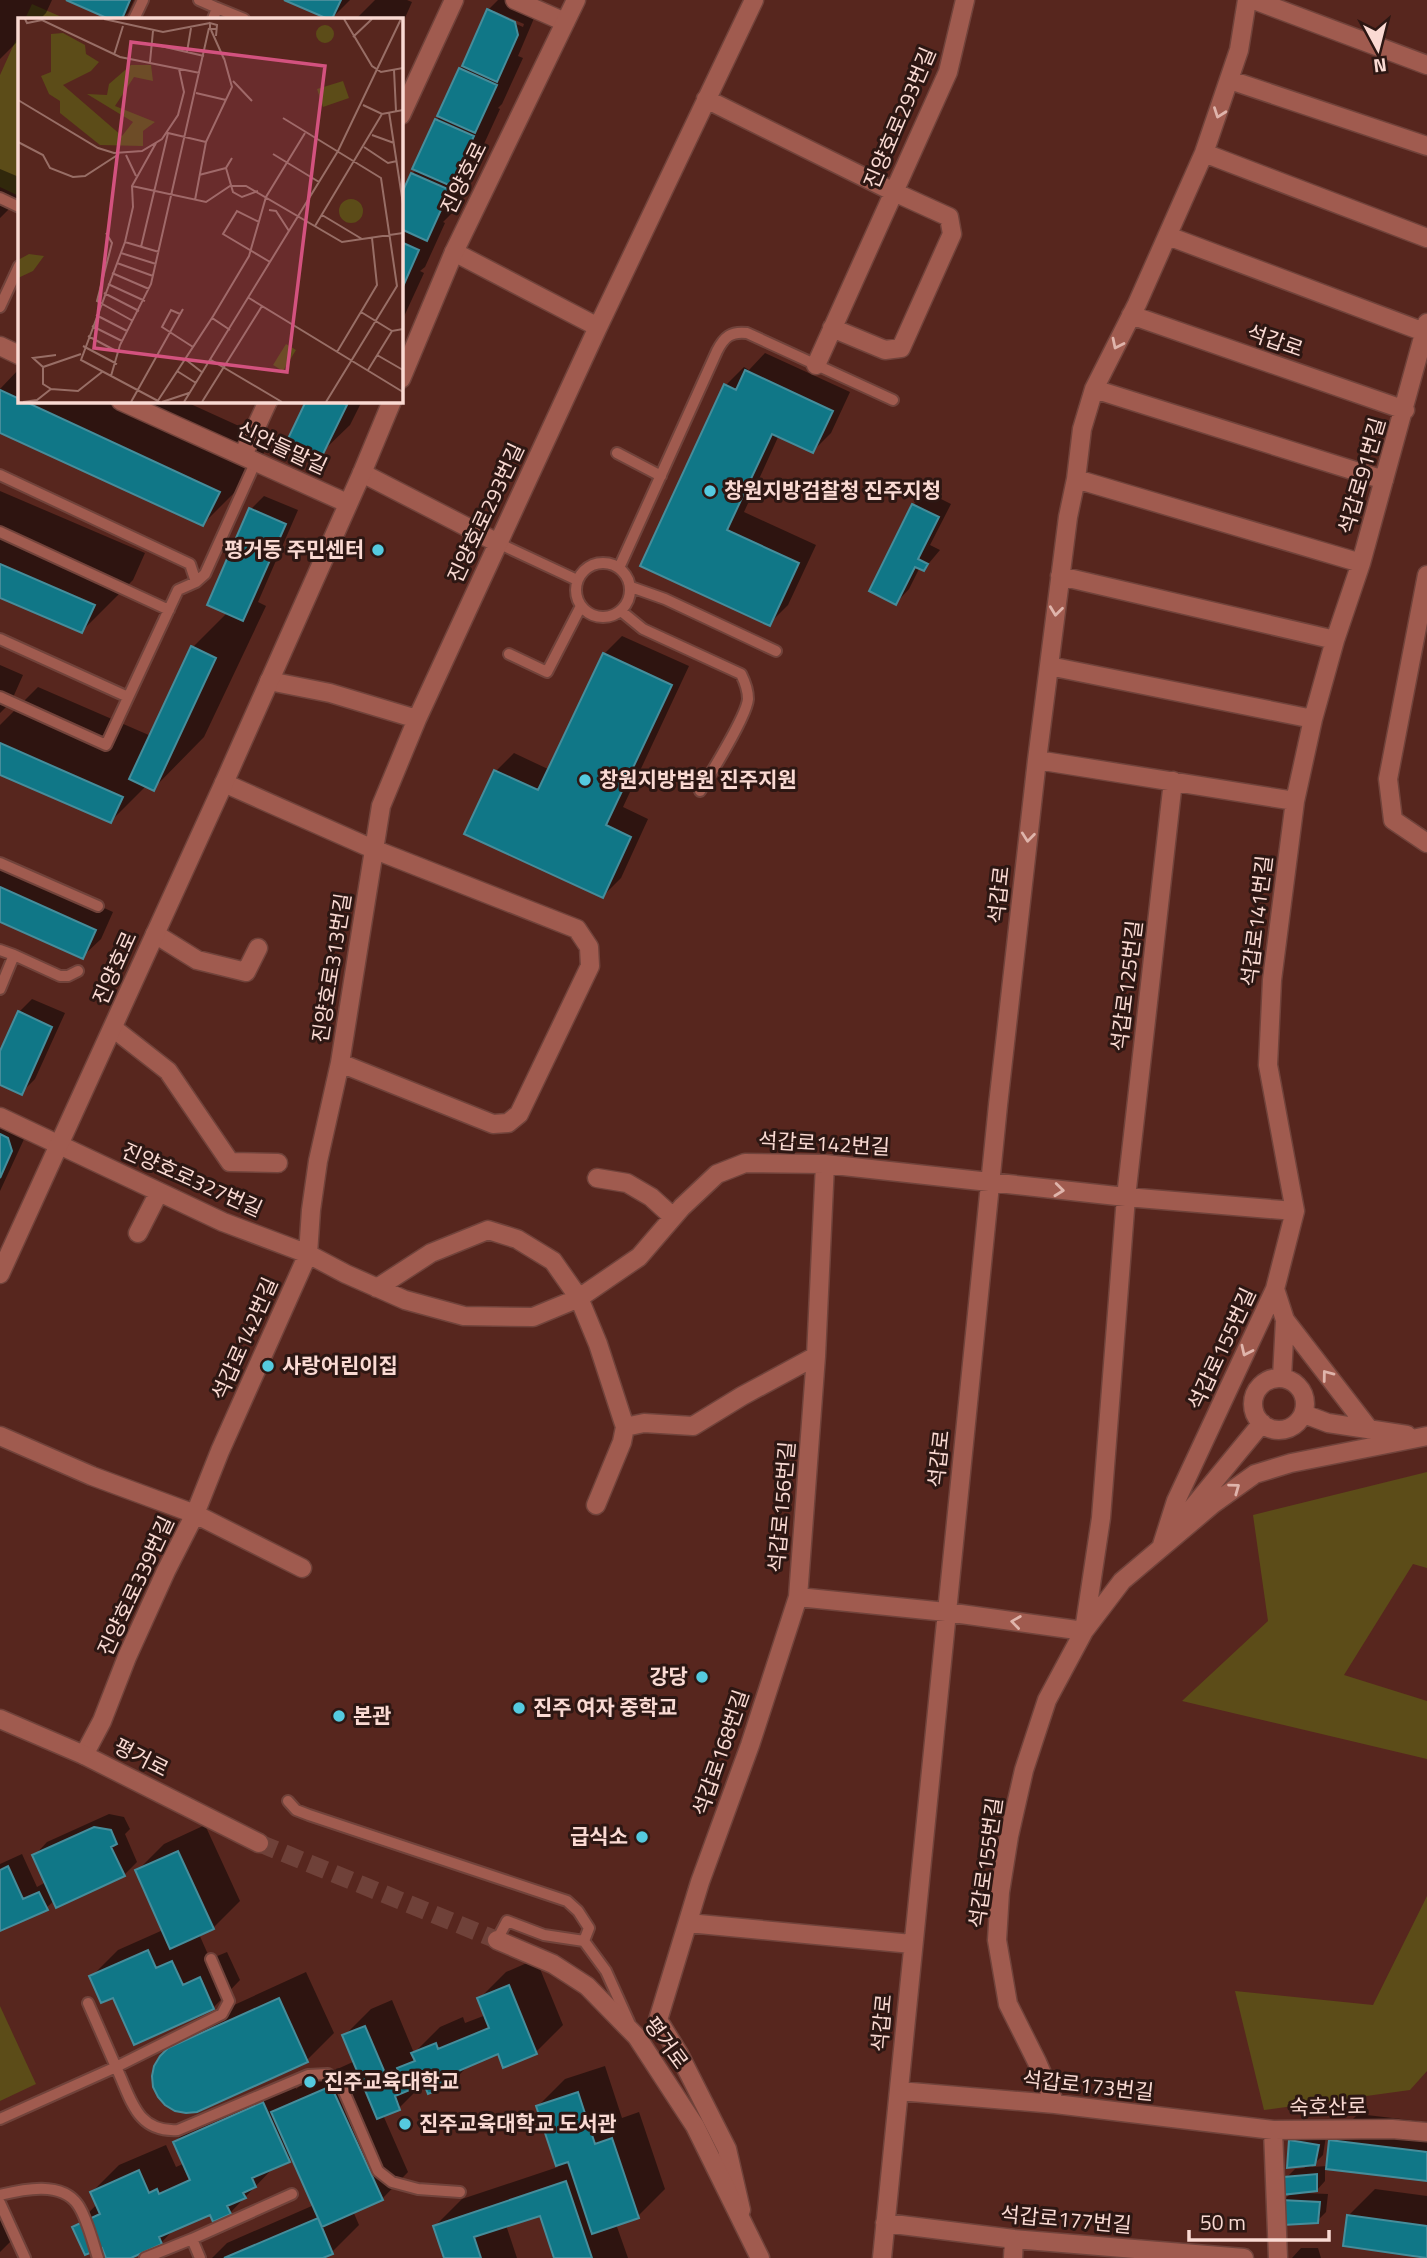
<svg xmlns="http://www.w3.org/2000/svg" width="1427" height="2258" viewBox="0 0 1427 2258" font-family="'Titillium Web','Noto Sans KR',sans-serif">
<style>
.green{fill:#5c4c18}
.shadow{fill:#0007;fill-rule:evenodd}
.building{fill:#107787;stroke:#468d9b;stroke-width:2}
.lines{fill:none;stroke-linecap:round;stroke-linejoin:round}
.tertiary-tunnel{stroke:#6f4139;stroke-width:18;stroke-dasharray:18 9;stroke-linecap:butt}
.service-casing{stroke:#71433b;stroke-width:14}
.minor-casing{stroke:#71433b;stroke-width:21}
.tertiary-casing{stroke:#71433b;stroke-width:21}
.service{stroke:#a05b4f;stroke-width:10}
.minor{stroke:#a05b4f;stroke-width:18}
.tertiary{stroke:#a05b4f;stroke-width:18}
.oneway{stroke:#dfb4ab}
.poi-dot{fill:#55cadf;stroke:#2d1713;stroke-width:2.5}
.labels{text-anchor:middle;stroke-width:6;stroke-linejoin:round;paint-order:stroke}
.street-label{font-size:21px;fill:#fadad3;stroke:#2d1713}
.poi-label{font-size:21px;font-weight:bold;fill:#fadad3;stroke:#2d1713;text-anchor:start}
.inset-road{fill:none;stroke:#986e66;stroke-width:2}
.view{fill:#d3527f;fill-opacity:0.15;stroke:#d3527f;stroke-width:3.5}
.inset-edge{fill:none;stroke:#fadad3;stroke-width:3.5}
</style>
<rect width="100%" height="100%" fill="#57261e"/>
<path class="green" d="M32 4 66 19H25Z
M19 33V196L0 187V75Z
M1427 1472V1568L1413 1564 1344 1675 1427 1701V1759L1182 1701 1268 1621 1253 1515Z
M1427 1896V2071L1410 2090 1264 2110 1235 1991 1373 2005Z
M0 2006 36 2084 0 2101Z"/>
<path class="shadow" d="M0 0H52L46 13 40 19H19V40L0 59Z
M70 0H134L128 13 122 19H113Z
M288 0H350L331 19Z
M375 0H407L412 2 401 27V19H356Z
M498 0H524L535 16 518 56 523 58 502 104 498 108 500 109 478 157 473 162 475 163 453 212 443 222 445 223 425 267 420 271 424 273 401 323V200L412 174 417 169 415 168 488 10ZM494 11 524 24 523 27 494 14Z
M0 169 19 177V193L14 204 0 218Z
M765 353 850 392 831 433 813 451 779 435 744 512 816 545 788 605 770 623 642 565 726 385 744 367 749 370Z
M19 369V401H184L270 440 254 473 203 524 0 431V389Z
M308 401H362L350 425 322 452 286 446Z
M0 491 145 553 133 580 82 631 0 596Z
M927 492 951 504 930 545 940 550 924 569 920 567 909 589 896 603 913 505Z
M264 496 298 510 258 602 266 606 204 737 153 789 147 785 111 821 0 773V725L38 687 151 736 193 647 228 612 251 509Z
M622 636 689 666 623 807 648 819 621 878 603 896 496 771 514 753 550 770 604 654Z
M0 665 23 675 11 702 0 713Z
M0 861 113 912 101 939 82 957 0 920Z
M32 999 65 1013 35 1079 22 1092 0 1083V1056L19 1012Z
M0 1115 25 1137 0 1191Z
M109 1814 124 1817 130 1829 125 1834 137 1862 124 1875 55 1900 46 1908 0 1929V1864L22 1854 37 1887 46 1882 34 1856 47 1842Z
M205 1825 240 1901 213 1928 199 1934 210 1959 227 1952 240 1980 214 2007 135 2042 114 1996 91 1977 118 1950 163 1930 137 1871 164 1844Z
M536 1959 563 2025 536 2052H499L470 2064 452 2082H425L399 2108 383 2115 408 2172 382 2199 353 2211 359 2225 332 2252 318 2258H212L227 2243 314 2205 293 2156 274 2167 230 2213H211L175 2228 161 2243 126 2258H108L103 2246 75 2227 97 2204 92 2192 119 2165 166 2145 176 2167 185 2163 175 2142 202 2115 291 2076 296 2089 300 2086 355 2061 344 2036 371 2009 392 2000 414 2053 440 2027 463 2017 465 2023 486 2015 479 1999 506 1972Z
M306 1972 334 2033 307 2060 161 2057 197 2022Z
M605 2066 622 2118 639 2112 665 2189 638 2216 616 2224 628 2258H555L541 2214 506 2225 517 2258H445L435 2226 462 2199 558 2167 538 2106 565 2079Z
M1358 2114 1427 2122V2180L1325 2167V2181L1317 2190 1304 2191V2193L1328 2194 1326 2212 1317 2221 1283 2201 1292 2192 1286 2178 1295 2169 1305 2168 1291 2141 1300 2132 1326 2136 1323 2155 1311 2167 1328 2166 1331 2141Z
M1375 2189 1427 2196V2256L1348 2216Z
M0 2217 11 2241 0 2252Z
M1301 2248H1318L1321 2258H1292Z"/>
<path class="building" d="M66 0H130L122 19H109Z
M284 0H341L332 19H328Z
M487 9 515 22 518 35 497 82 462 66Z
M459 68 497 85 475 133 437 116Z
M435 119 474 136 451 186 412 169Z
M411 173 450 190 427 241 401 229V195Z
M401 242 419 250 401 291Z
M745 370 833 411 813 453 772 434 727 530 799 563 770 626 640 566 724 384 736 390Z
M0 390 220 492 203 526 0 433Z
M306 401H339L347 405 323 454 310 459 284 447Z
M912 504 939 517 918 559 928 564 924 571 915 567 896 605 869 591Z
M249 508 286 524 243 621 207 605Z
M0 564 95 605 82 633 0 598Z
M191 646 216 658 154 791 129 779Z
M603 653 672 685 606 825 631 837 603 898 464 834 494 770 538 790Z
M0 743 123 797 111 823 0 775Z
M0 887 96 930 83 959 0 922Z
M18 1011 52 1027 22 1095 0 1085V1051Z
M0 1134 8 1138 12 1151 0 1178Z
M94 1827 111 1830 117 1844 111 1847 125 1876 56 1908 32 1855Z
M178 1851 214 1929 170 1949 135 1870Z
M8 1866 23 1899 39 1892 48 1910 0 1931V1870Z
M148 1950 156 1968 172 1961 183 1985 200 1977 214 2009 134 2045 113 1998 101 2003 89 1976Z
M509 1985 537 2054 503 2068 498 2054 449 2075 453 2084 428 2094 424 2084 395 2096 400 2110 377 2119 342 2035 365 2026 391 2087 402 2083 397 2068 415 2061 411 2053 436 2043 438 2049 489 2028 477 1998Z
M279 1998 308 2062 197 2112 186 2113 175 2111 165 2105 158 2097 153 2087 152 2076 154 2066 160 2056 168 2048Z
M331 2086 383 2200 322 2227 271 2112Z
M578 2092 595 2144 612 2138 639 2218 592 2234 568 2162 556 2166 536 2106Z
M263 2102 290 2162 252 2178 256 2187 243 2193 246 2198 227 2206 231 2214 213 2222 210 2215 159 2237 162 2244 131 2258H106L102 2248 85 2255 72 2227 100 2214 90 2192 139 2170 149 2193 157 2189 159 2194 190 2180 173 2142Z
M1289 2140 1319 2145 1315 2165 1287 2168Z
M1329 2140 1427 2152V2181L1326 2169Z
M1317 2174V2191L1281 2195 1284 2177Z
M566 2181 592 2258H554L540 2216 474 2237 481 2258H444L433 2226Z
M1281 2200 1320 2202 1318 2223 1283 2225Z
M1347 2215 1427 2226V2258L1343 2246Z
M318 2218 333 2254 323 2258H224Z"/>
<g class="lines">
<path class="tertiary-tunnel" d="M259 1843 497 1940"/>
<g class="service-casing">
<path id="service" d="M199 0 217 8 213 19
M217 8 244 19
M134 19 143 0
M0 198 19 207
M0 307 19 266
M617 453 661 476
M0 475 190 564 196 582
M0 532 169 610
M498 543 577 580
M576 590a27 27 0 1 1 54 0a27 27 0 1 1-54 0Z
M619 568 717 351C724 337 731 331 747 333L893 400
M631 587 665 599 776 651
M621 611 643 629 741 674C745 682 748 690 748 699 747 715 710 775 700 791
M0 639 128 697
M509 654 547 672 581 606
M0 697 106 745 178 590 196 582 205 574 256 461
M0 863 98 906
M0 950 14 955 0 989
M14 955 60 976H68L78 971
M288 1801 296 1810 309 1815 567 1901 578 1911 589 1928 584 1941 606 1971 629 2022
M497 1940 507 1921 544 1935 584 1941
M211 1959 229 2001 222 2014 116 2067C131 2098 136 2133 178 2130L308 2075 328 2074 342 2087 378 2171 392 2182 418 2189 460 2192
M0 2119 116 2067 88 2003
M0 2195C24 2189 62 2181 78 2205 87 2218 93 2243 98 2258
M0 2203 25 2258
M192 2239 200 2258
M145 2258 192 2239 292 2194"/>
</g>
<g class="minor-casing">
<path id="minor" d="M515 0 565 22
M1254 0 1427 65
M1230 80 1427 146
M706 99 894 192 949 217 952 234 901 348 885 350 832 328
M401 115 454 0
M1204 153 1427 238
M1168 236 1427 333
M454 252 598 327 754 0
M1131 315 1405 410
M816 365 948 72 965 0
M1094 389 1384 480
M243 455 268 401
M362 473 498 543
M1076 479 1361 563
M1427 575 1388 779 1393 820 1427 843
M1060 576 1335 640
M1049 666 1313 719
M269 681 330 693 417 719
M1037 760 1295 801
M224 783 373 849 577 929 589 947 590 966 519 1114 508 1123 493 1124 340 1063
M155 934 197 960 246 972 258 948
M113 1028 168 1071 230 1162 278 1163
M0 1117 223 1222 308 1254 346 1274 405 1300 464 1316 533 1317 579 1298 639 1257 682 1207 717 1174 745 1163 825 1164 1126 1197 1295 1211
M825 1164 816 1356 798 1597 946 1612 1084 1631 1101 1518 1126 1197 1173 781
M597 1178 627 1183 651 1197 673 1217
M138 1233 159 1192
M377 1288 431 1253 488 1230 517 1239 553 1261 579 1298 598 1344 625 1427 622 1442 596 1505
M1275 1289 1285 1320 1369 1429
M1282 1377 1285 1320
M1253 1404a26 26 0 1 1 52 0a26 26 0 1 1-52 0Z
M1304 1414 1328 1423 1407 1435
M625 1427 644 1423 693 1426 742 1396 816 1356
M0 1436 92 1476 195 1514 302 1568
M1184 1518 1262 1423
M1162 1545 1176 1501 1275 1289 1295 1211 1268 1065 1272 980 1295 801 1313 719 1335 640 1361 563 1427 323
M84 1755 102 1721 127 1657 166 1571 195 1514 220 1451 308 1254 311 1210 318 1161 340 1063 381 806 417 719 598 327
M688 1923 912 1944
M899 2091 1055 2104 1273 2130 1392 2129 1427 2132
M1055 2104 1037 2062 1008 2004 997 1940 1000 1892 1009 1836 1024 1770 1047 1700 1084 1631 1122 1581 1213 1504 1255 1474 1291 1463 1427 1436
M1273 2130 1278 2258
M741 2210 727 2149 679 2054 658 2020 700 1882 750 1745 798 1597
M885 2223 1014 2239 1244 2258
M882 2258 998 1105 1037 760 1068 517 1076 479 1082 429 1094 389 1137 304 1204 153 1239 50 1247 0
M1013 2258 1014 2239"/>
</g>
<g class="tertiary-casing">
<path id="tertiary" d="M0 346 19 355
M401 379 454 252 576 0
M121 401 347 503
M0 1274 224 783 362 473 392 401
M0 1719 84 1755 259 1843
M497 1940 553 1964 587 1986 637 2037 695 2126 760 2258"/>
</g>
<use href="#service" class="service"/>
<use href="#minor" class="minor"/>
<use href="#tertiary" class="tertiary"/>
</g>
<defs><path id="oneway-chevron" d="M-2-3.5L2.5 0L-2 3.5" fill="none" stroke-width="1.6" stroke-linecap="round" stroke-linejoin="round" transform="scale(1.75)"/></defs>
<g class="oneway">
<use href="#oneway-chevron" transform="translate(1219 113) rotate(110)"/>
<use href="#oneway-chevron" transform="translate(1117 344) rotate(116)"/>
<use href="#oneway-chevron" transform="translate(1056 611) rotate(97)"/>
<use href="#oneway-chevron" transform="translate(1028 837) rotate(96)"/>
<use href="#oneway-chevron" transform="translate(1059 1190) rotate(6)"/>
<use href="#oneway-chevron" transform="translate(1246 1351) rotate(115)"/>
<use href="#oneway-chevron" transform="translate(1327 1375) rotate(-127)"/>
<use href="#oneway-chevron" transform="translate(1235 1488) rotate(-36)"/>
<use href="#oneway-chevron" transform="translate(1016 1622) rotate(-172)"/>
</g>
<g class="poi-dot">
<circle cx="710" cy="491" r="7"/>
<circle cx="378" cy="550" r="7"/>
<circle cx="585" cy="780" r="7"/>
<circle cx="268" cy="1366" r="7"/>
<circle cx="702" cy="1677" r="7"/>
<circle cx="519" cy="1708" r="7"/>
<circle cx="339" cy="1716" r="7"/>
<circle cx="642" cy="1837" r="7"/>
<circle cx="310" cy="2082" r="7"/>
<circle cx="405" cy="2124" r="7"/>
</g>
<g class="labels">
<g class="street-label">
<text transform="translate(900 118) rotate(-67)" y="7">진양호로293번길</text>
<text transform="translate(464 178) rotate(-64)" y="7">진양호로</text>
<text transform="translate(1275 341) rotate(19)" y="7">석갑로</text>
<text transform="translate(282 448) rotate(25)" y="7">신안들말길</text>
<text transform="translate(1362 476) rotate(-74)" y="7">석갑로91번길</text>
<text transform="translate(486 513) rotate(-65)" y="7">진양호로293번길</text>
<text transform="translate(999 895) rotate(-84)" y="7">석갑로</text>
<text transform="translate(1257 921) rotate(-83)" y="7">석갑로141번길</text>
<text transform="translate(115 968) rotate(-66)" y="7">진양호로</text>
<text transform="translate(332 968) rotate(-81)" y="7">진양호로313번길</text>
<text transform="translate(1127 986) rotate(-83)" y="7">석갑로125번길</text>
<text transform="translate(824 1144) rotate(3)" y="7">석갑로142번길</text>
<text transform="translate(192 1180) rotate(24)" y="7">진양호로327번길</text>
<text transform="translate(245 1339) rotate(-66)" y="7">석갑로142번길</text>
<text transform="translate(1222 1349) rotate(-65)" y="7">석갑로155번길</text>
<text transform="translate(939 1459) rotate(-84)" y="7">석갑로</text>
<text transform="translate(782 1507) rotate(-85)" y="7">석갑로156번길</text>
<text transform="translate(136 1586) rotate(-65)" y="7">진양호로339번길</text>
<text transform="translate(721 1753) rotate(-71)" y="7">석갑로168번길</text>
<text transform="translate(141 1758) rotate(27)" y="7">평거로</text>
<text transform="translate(986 1863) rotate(-82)" y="7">석갑로155번길</text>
<text transform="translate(882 2023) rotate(-85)" y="7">석갑로</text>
<text transform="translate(666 2043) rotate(54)" y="7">평거로</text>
<text transform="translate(1088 2086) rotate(6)" y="7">석갑로173번길</text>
<text transform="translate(1328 2107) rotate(-1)" y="7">숙호산로</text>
<text transform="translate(1066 2220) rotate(5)" y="7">석갑로177번길</text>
</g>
<g class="poi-label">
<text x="724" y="498">창원지방검찰청 진주지청</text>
<text x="364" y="557" text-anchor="end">평거동 주민센터</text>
<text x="599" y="787">창원지방법원 진주지원</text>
<text x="282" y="1373">사랑어린이집</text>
<text x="688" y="1684" text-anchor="end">강당</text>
<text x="533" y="1715">진주 여자 중학교</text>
<text x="353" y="1723">본관</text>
<text x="628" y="1844" text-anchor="end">급식소</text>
<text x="324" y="2089">진주교육대학교</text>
<text x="419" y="2131">진주교육대학교 도서관</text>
</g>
</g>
<g transform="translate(18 18)">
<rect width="385" height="385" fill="#57261e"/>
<path d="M298 16a9 9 0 1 1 18 0a9 9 0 1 1-18 0ZM45 15 67 27 68 36 81 44 73 53 45 67 104 118 115 104 69 76 89 77 91 66 113 47H133L135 63 116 59 97 88 137 104 125 113V128L82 127 42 95V83L31 76 23 58 33 54V16ZM325 63 331 80 305 89 299 71ZM321 193a12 12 0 1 1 24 0a12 12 0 1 1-24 0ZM11 236 26 238 15 253 0 260V242ZM268 326 278 332 265 353 255 347Z" fill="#5c4c18"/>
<path class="inset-road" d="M7 1 9 5 24 2 102 39 182 55M86 1 145 14 192 5M326 1 354 48 363 54 385 50M193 12 206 41M198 18 199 7 192 5V11H198M335 19 354 1M134 26 186 38M169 34 173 10M96 37 105 8M132 44 135 13M376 52 378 93M215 63 234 83M178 75 208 82M0 82 80 130 96 135 124 133 144 121 160 97 166 74 161 51M345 87 364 96 385 92M371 94 385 186M265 100 363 160 379 268 308 384M354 117 376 125M0 124 25 137 32 150 55 159 67 158 101 136M188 124 214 69 206 40M138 125 114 168 115 189 107 224 63 342 142 384M346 129 370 145 379 143M255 136 301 164M108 137 118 158M214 140 208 150 215 174 224 179 240 173M181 157 208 150M114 168 188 184 212 168H228L324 224 385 215M251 192 258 193 271 213M304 197 344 221M241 204 219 193 205 216 252 244M297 208 364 96M88 215 94 225 79 283 115 303M107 224 141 234M123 229 150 115 188 124 177 182M103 235 138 246M99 245 135 258M94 255 131 271M90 266 127 283M86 275 121 293M231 280 385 374M343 294 374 313 385 311M162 296 153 292 144 309 175 329M78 297 109 313M194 300 231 238 248 179 287 115M74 308 104 323M70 318 100 334M65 328 99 346M319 334 359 267 354 220M38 337 15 340 25 349 63 336M359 337 385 352M167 341 185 355M193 342 264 384M25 349V366L33 371M350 352 374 313M159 353 178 365M93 358 102 327 133 266 191 10M5 384 19 382 33 371 60 373 84 354M113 384 165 291M139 384 194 300 212 312M144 384 171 375M166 384 320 133 383 1M184 384 244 288"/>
<path class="view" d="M113 24 307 48 269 354 76 330Z"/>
<rect width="385" height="385" class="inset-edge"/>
</g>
<g transform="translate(1378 49) rotate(173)" stroke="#2d1713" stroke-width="5" paint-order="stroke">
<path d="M0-5L12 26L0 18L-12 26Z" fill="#fadad3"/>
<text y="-10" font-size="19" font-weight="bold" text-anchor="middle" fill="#fadad3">N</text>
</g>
<path d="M1189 2230v10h140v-10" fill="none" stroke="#fadad3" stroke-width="3.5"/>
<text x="1200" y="2230" font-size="21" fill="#fadad3" stroke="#2d1713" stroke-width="5" paint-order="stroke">50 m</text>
</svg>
